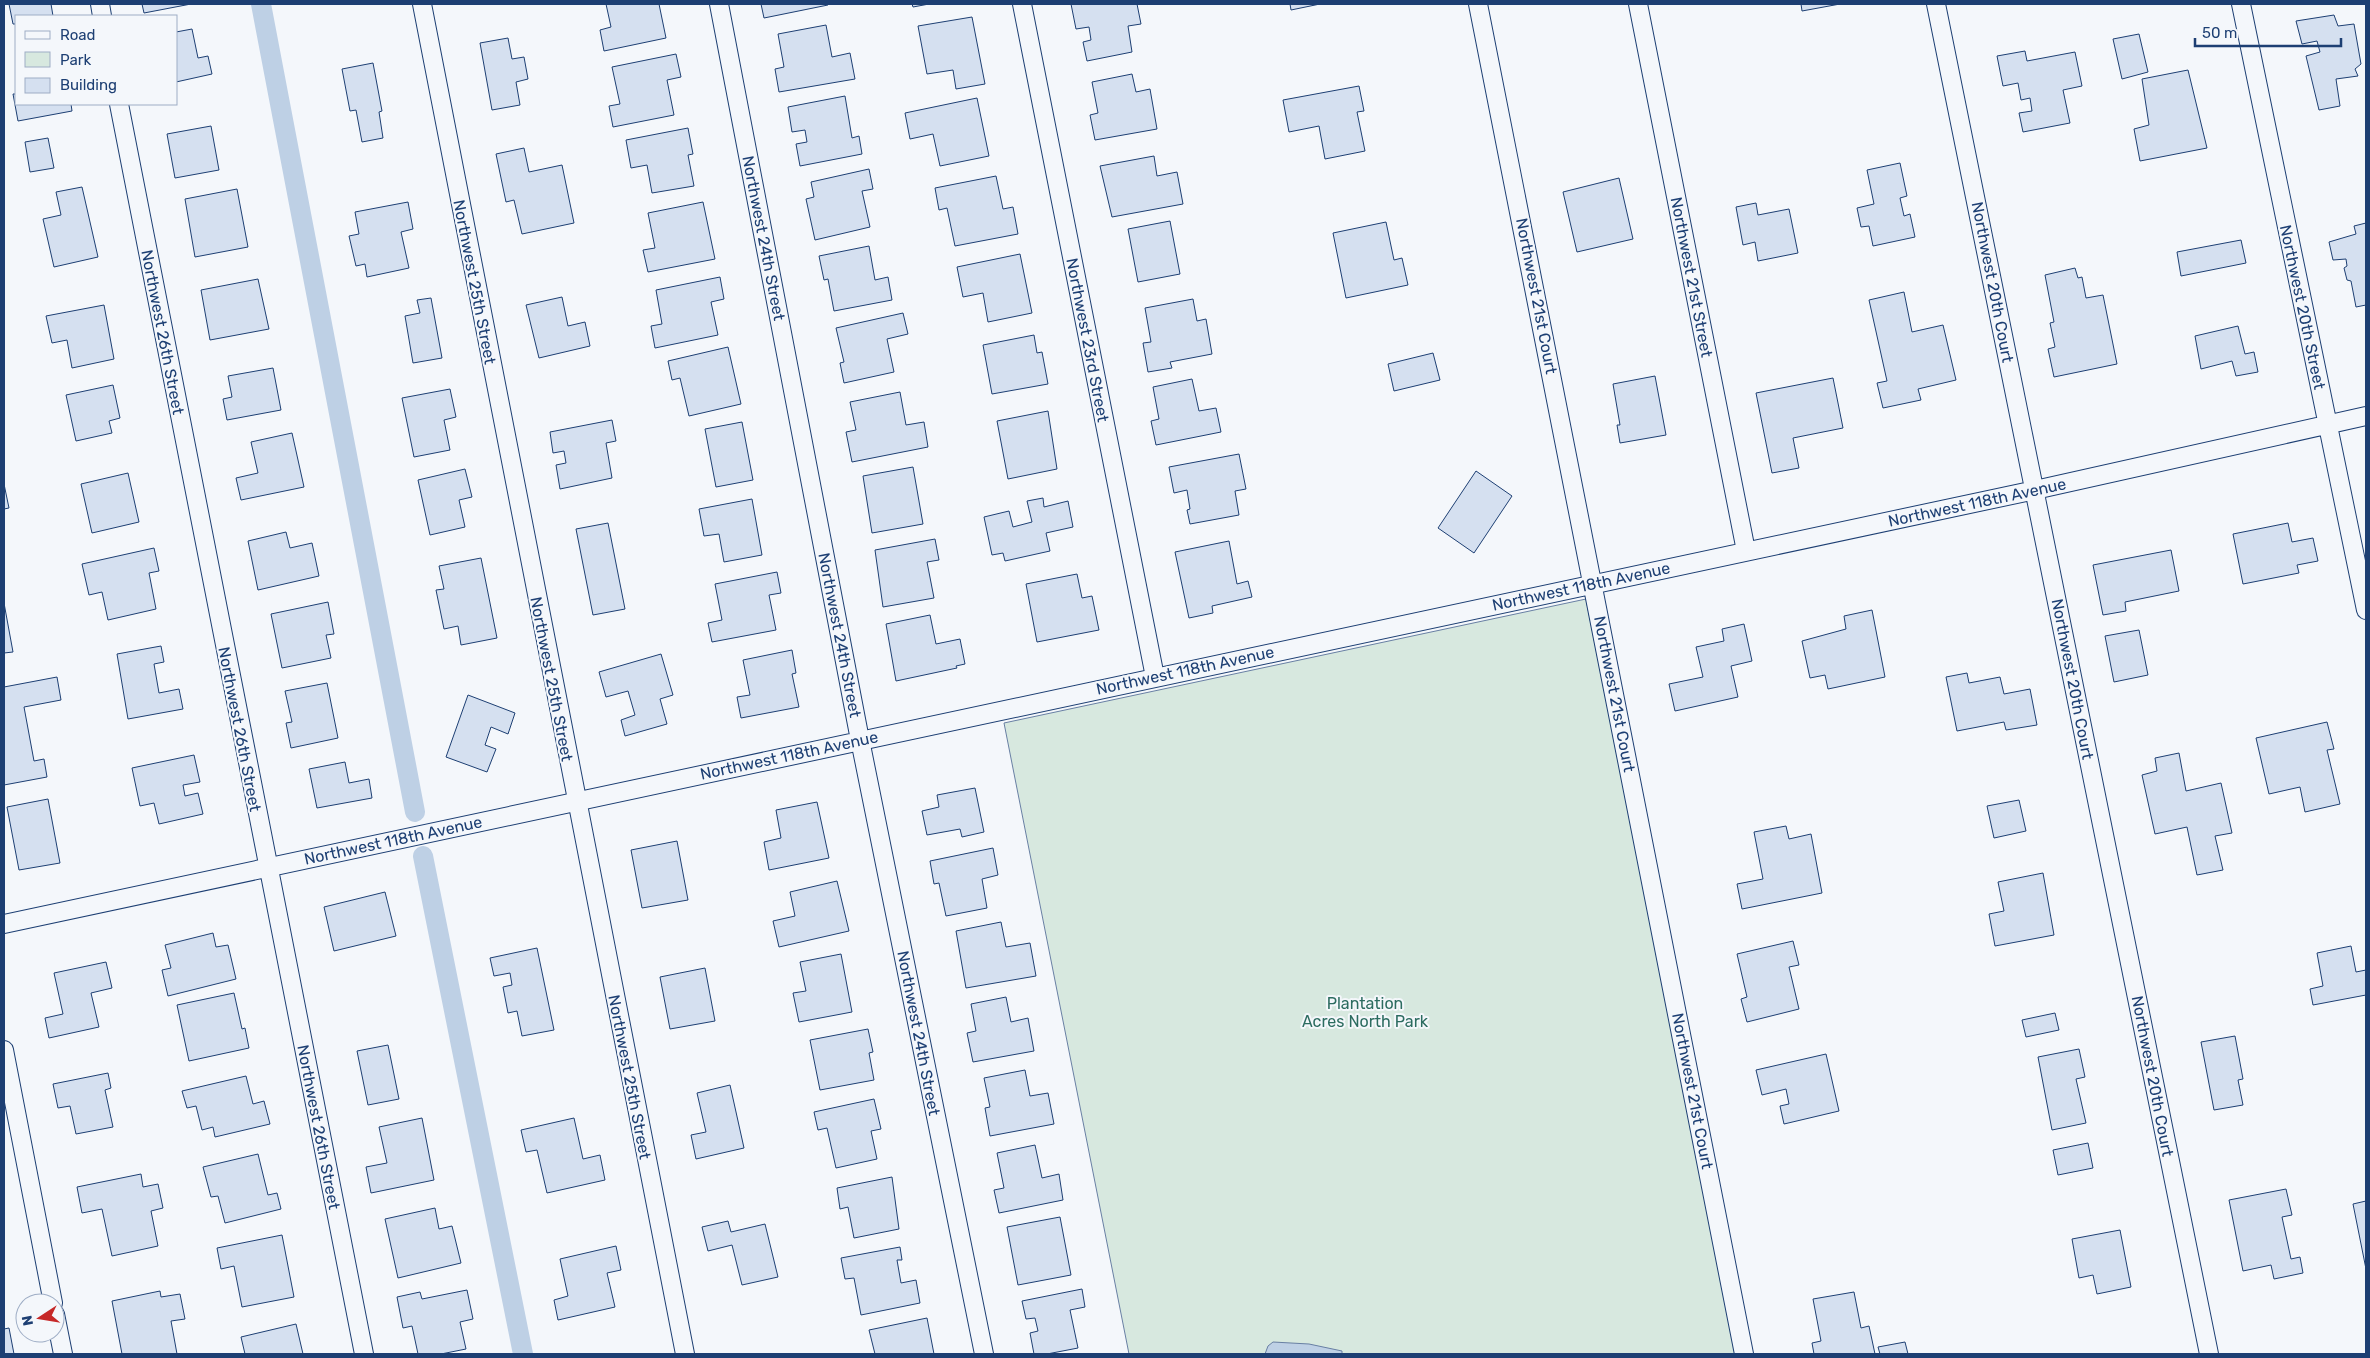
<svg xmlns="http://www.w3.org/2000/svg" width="2370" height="1358" viewBox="0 0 2370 1358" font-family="Rubik,sans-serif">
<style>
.green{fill:#d7e8df;stroke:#687fa3}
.water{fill:#bed0e5;stroke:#687fa3}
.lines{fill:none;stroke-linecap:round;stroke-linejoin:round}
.canal{stroke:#bed0e5;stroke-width:20}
.building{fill:#d5e0f0;stroke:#1d3f73}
.minor-casing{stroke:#1d3f73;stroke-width:20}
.minor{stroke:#f4f7fb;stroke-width:18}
.labels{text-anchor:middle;stroke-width:4;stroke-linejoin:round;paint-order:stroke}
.street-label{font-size:16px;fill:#1d3f73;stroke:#f4f7fb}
.park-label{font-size:16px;fill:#2c6c60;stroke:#f4f7fb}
</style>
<rect width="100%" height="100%" fill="#f4f7fb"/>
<path class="green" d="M1586 599 1737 1354H1129L1004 723Z"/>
<path class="water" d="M1273 1342 1309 1344 1342 1351V1354H1265L1268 1346Z"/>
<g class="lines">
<path class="canal" d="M261 4 415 812
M423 856 523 1354"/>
</g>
<path class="building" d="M9 4H51L53 16H16V24H13Z
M142 4H191L144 13Z
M606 4H659L666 38 604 51 600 30 611 27Z
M761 4H828V5L764 18Z
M912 4H929L913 7Z
M1071 4H1137L1141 24 1128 26 1132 52 1087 61 1083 42 1091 40 1089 27 1076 29Z
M1290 4H1320L1291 10Z
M1801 4H1840L1802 11Z
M2334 15 2338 26 2354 24 2361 64 2355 69 2358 76 2336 79 2340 106 2319 110 2306 56 2320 52 2317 41 2302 44 2296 21Z
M972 17 985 84 956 89 953 70 927 74 918 26Z
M826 25 832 57 850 53 855 79 779 92 775 69 784 67 778 34Z
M192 29 198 58 208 56 212 74 176 82V32Z
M2139 34 2148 72 2122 79 2113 39Z
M508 38 512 59 524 57 528 79 516 82 520 105 492 110 480 43Z
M2025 51 2027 61 2075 52 2082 86 2063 90 2070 123 2023 132 2019 113 2032 111 2030 98 2021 100 2018 83 2003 86 1997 56Z
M676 54 681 77 667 80 674 115 613 127 609 106 620 104 612 67Z
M373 63 382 111 379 112 383 138 362 142 356 110 350 111 342 69Z
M2188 70 2207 148 2140 161 2134 129 2149 125 2142 79Z
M1132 74 1136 92 1150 89 1157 129 1095 140 1090 115 1098 113 1092 82Z
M1359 86 1364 111 1357 112 1365 151 1325 159 1319 126 1289 132 1283 100Z
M13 94H16V104H71L72 111 18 121Z
M845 96 852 138 859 136 862 154 800 166 796 144 807 142 805 130 792 132 788 107Z
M977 98 989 156 940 166 933 134 910 139 905 113Z
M211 126 219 170 175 178 167 134Z
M688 128 693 154 688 155 694 186 652 193 647 165 631 168 626 140Z
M48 138 54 168 30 172 25 142Z
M524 148 529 172 562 165 574 223 522 234 514 200 506 202 496 154Z
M1154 156 1157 176 1177 172 1183 204 1112 217 1100 166Z
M1900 163 1907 196 1900 198 1904 216 1910 214 1915 237 1873 246 1869 226 1861 227 1857 208 1874 204 1867 170Z
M869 169 873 189 862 191 870 227 815 240 806 199 814 197 811 182Z
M996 176 1003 209 1013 207 1018 234 955 246 947 208 939 210 935 188Z
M1619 178 1633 239 1577 252 1563 192Z
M82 187 98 257 54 267 43 219 61 215 56 192Z
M237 189 248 247 195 257 185 199Z
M408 202 413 229 401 232 409 268 367 277 365 264 356 266 349 236 359 234 355 212Z
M703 202 715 259 648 272 643 250 655 248 648 213Z
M1756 203 1758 215 1789 209 1798 253 1758 261 1755 242 1743 245 1736 207Z
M1170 221 1180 274 1138 282 1128 229Z
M1386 222 1394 260 1402 258 1408 285 1346 298 1333 233Z
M2366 223V305L2356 307 2351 281 2347 280 2344 268 2347 266 2346 259 2333 260 2329 242 2356 234 2354 226Z
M2241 240 2246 263 2181 276 2177 252Z
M869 246 875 280 888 277 892 300 834 311 828 279 824 280 819 256Z
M1020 254 1032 313 988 322 983 293 963 297 957 267Z
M2075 268 2078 278 2082 277 2086 298 2103 295 2117 364 2054 377 2048 349 2055 347 2050 323 2054 322 2045 275Z
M720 277 724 299 711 302 718 335 655 348 651 326 662 324 656 290Z
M258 279 269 329 210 340 201 290Z
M1904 292 1912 332 1943 325 1956 380 1918 389 1921 400 1883 408 1877 383 1887 381 1869 300Z
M562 297 568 326 585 322 590 346 539 358 526 305Z
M431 298 442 358 413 363 405 316 420 313 417 300Z
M1193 299 1197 321 1206 319 1212 354 1170 362 1172 368 1148 372 1143 343 1151 342 1145 308Z
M104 305 114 359 72 368 67 340 52 343 46 316Z
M903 313 908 334 887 339 894 372 844 383 840 363 844 362 836 328Z
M2238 326 2245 354 2254 352 2258 372 2236 376 2232 361 2201 369 2195 336Z
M1034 335 1037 353 1042 352 1048 384 992 394 983 345Z
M728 347 741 404 689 416 680 378 672 380 668 361Z
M1433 353 1440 380 1394 391 1388 364Z
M273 368 281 410 227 420 223 399 232 397 228 376Z
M1655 376 1666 435 1620 443 1617 425H1620L1613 384Z
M1833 378 1843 428 1793 438 1799 468 1772 473 1756 393Z
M1192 379 1199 411 1216 408 1221 432 1156 445 1151 421 1159 419 1153 387Z
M113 385 120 418 109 421 112 433 76 441 66 395Z
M450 389 456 417 444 420 450 450 414 457 402 398Z
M900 392 906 425 924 422 928 447 852 462 846 432 856 430 850 402Z
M1048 411 1057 469 1008 479 997 421Z
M612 420 616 441 606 443 612 478 560 489 556 465 566 463 564 451 553 453 550 432Z
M742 422 753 480 716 487 705 429Z
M292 433 304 487 241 500 236 478 258 473 251 442Z
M1239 454 1246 489 1235 491 1239 515 1190 524 1187 510 1190 509 1187 490 1174 493 1169 467Z
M913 467 923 524 872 533 863 476Z
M465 469 472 497 459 500 465 527 430 535 418 480Z
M1476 471 1512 496 1474 553 1438 528Z
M128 473 139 522 92 533 81 484Z
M4 484 9 508 4 509Z
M1043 498 1044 507 1068 501 1073 527 1046 533 1050 551 1005 561 1003 553 992 555 984 517 1009 511 1013 527 1032 522 1027 501Z
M752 499 762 555 724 562 719 534 704 536 699 509Z
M608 523 625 609 593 615 576 529Z
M2288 523 2292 542 2313 538 2318 561 2297 565 2299 573 2243 584 2233 534Z
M286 532 290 548 312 543 319 576 258 590 248 541Z
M935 539 939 560 927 562 934 598 883 607 875 550Z
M1229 541 1237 584 1248 581 1252 597 1212 606 1213 613 1189 618 1175 552Z
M154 548 159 571 149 573 156 609 108 620 102 592 89 595 82 564Z
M2171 550 2179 591 2125 602 2126 611 2103 615 2093 565Z
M481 558 497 638 461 645 458 626 444 629 436 590 444 589 439 566Z
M777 572 781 593 769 595 776 630 712 642 708 623 722 620 715 584Z
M1077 574 1082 598 1092 596 1099 630 1037 642 1026 584Z
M328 602 334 634 326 635 331 658 282 668 271 614Z
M4 603 13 652 4 653Z
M1872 610 1885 677 1828 689 1825 675 1810 678 1802 641 1846 629 1844 616Z
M930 615 936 644 960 639 965 664 956 666 957 668 896 681 886 624Z
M1744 624 1752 661 1731 666 1738 697 1675 711 1669 684 1703 677 1696 647 1724 641 1722 629Z
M2139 630 2148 675 2114 682 2105 636Z
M161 646 164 662 154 664 159 693 179 689 183 709 128 719 117 654Z
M792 650 796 673 792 674 799 707 741 718 737 697 750 695 743 660Z
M661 654 673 695 660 699 667 724 625 736 621 720 635 715 628 691 606 697 599 672Z
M1967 673 1969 683 2000 677 2004 694 2030 689 2037 725 2006 730 2004 722 1957 731 1946 677Z
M57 677 61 700 24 707 34 761 44 759 47 777 4 785V687Z
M327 683 338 738 291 748 286 723 292 722 285 691Z
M468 695 515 713 508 734 491 727 485 745 496 749 487 772 446 757Z
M2327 722 2334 749 2327 750 2340 804 2305 812 2300 787 2269 794 2256 738Z
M2179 753 2186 791 2221 783 2232 833 2215 836 2223 870 2197 875 2187 827 2155 834 2142 775 2157 771 2155 758Z
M194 755 200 782 183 785 185 796 198 793 203 814 159 824 154 803 140 806 132 768Z
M345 762 349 783 369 779 372 798 317 808 309 769Z
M975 788 984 832 962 837 960 829 927 835 922 811 939 807 937 795Z
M48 799 60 863 19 870 7 807Z
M2019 800 2026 831 1994 838 1987 806Z
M817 802 829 858 769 870 764 842 781 838 776 810Z
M1786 826 1789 839 1811 834 1822 893 1742 909 1737 884 1763 879 1754 832Z
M677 841 688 900 642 908 631 850Z
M993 848 998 875 982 879 987 908 946 916 939 883 934 884 930 861Z
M2043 873 2054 935 1995 946 1989 914 2004 911 1998 882Z
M837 881 849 931 779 947 773 921 795 916 790 892Z
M385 892 396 936 334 951 324 907Z
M1001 922 1006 947 1030 943 1036 976 966 988 956 931Z
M213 933 216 947 228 945 236 979 168 996 162 970 171 968 165 945Z
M1793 941 1799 965 1789 967 1799 1009 1747 1022 1741 999 1747 997 1737 954Z
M2351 946 2356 972 2366 970V995L2313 1005 2310 989 2323 986 2317 953Z
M537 948 554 1030 522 1036 517 1011 508 1013 503 987 512 985 510 973 494 976 490 958Z
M841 954 852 1012 799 1022 793 993 806 991 800 962Z
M106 962 112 988 91 993 99 1027 49 1038 45 1018 63 1014 54 973Z
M705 968 715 1021 670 1029 660 977Z
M234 993 242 1029 245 1028 249 1048 189 1061 177 1005Z
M1006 997 1011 1022 1028 1018 1034 1051 973 1062 967 1033 976 1031 971 1004Z
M2055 1013 2059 1030 2026 1037 2022 1020Z
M868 1029 873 1052 869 1053 874 1080 820 1090 810 1040Z
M2235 1036 2243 1079 2238 1080 2243 1105 2214 1110 2201 1042Z
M388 1045 399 1099 368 1105 357 1051Z
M2079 1049 2085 1077 2076 1079 2086 1123 2052 1130 2038 1057Z
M1826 1054 1839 1111 1784 1124 1780 1106 1789 1104 1786 1089 1762 1095 1756 1070Z
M1025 1070 1030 1096 1048 1093 1054 1124 990 1136 985 1108 990 1107 984 1078Z
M108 1073 111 1088 105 1090 113 1127 76 1134 70 1106 58 1108 53 1084Z
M246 1076 253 1104 264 1101 270 1124 215 1137 213 1127 202 1130 196 1106 187 1108 182 1091Z
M730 1085 744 1148 696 1159 691 1135 706 1132 697 1093Z
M874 1099 881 1129 871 1131 877 1159 836 1168 827 1128 818 1130 814 1112Z
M422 1118 434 1180 371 1193 366 1167 387 1163 379 1127Z
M574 1118 583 1159 600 1155 605 1180 547 1193 537 1150 526 1152 521 1130Z
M2088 1143 2093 1168 2058 1175 2053 1150Z
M1035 1145 1042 1178 1059 1174 1063 1200 999 1213 994 1190 1004 1188 997 1153Z
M258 1154 268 1195 277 1193 281 1209 225 1223 218 1196 211 1197 203 1167Z
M141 1174 143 1187 158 1184 163 1208 151 1211 158 1246 112 1256 102 1209 82 1213 77 1187Z
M892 1177 899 1229 854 1238 848 1207 840 1209 837 1188Z
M2286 1189 2292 1215 2282 1217 2291 1259 2300 1257 2303 1273 2274 1279 2271 1265 2243 1271 2229 1200Z
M2366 1201V1269L2353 1204Z
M435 1208 439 1229 452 1226 461 1263 398 1278 385 1219Z
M1060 1217 1071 1275 1018 1285 1007 1227Z
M728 1221 731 1232 765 1224 778 1277 742 1285 732 1245 708 1251 702 1227Z
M2120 1230 2131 1287 2097 1294 2093 1275 2079 1278 2072 1239Z
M282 1235 294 1297 242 1307 234 1266 221 1269 217 1248Z
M616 1246 621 1270 607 1273 615 1307 558 1320 554 1300 568 1296 560 1259Z
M900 1247 902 1260H897L901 1283 916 1280 920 1303 861 1315 854 1278 845 1279 841 1258Z
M1082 1289 1085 1307 1070 1310 1078 1348 1047 1354H1034L1030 1333 1038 1331 1035 1318 1026 1319 1022 1301Z
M467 1290 473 1319 460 1322 466 1349 441 1354H418L412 1326 403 1328 397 1297 420 1292 422 1299Z
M160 1291 161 1297 180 1294 185 1319 171 1321 177 1354H122L112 1301Z
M1854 1292 1861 1328 1869 1326 1875 1354H1814L1812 1343 1821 1341 1813 1299Z
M927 1318 934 1354H875L869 1330Z
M296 1324 303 1354H245L241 1337Z
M9 1328 14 1354H4V1329Z
M1905 1342 1908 1354H1880L1878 1347Z"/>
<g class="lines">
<g class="minor-casing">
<path id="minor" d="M100 4 102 16
M422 4 685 1354
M719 4 860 740 984 1354
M1022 4 1155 677
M1478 4 1744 1354
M1638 4 1746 551
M1936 4 2209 1354
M2241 4 2366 610
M119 104 364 1354
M4 924 2035 490 2366 416
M4 1050 53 1303
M55 1314 63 1354"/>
</g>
<use href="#minor" class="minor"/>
</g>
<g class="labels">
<g class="street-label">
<text transform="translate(764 238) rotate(79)" y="6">Northwest 24th Street</text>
<text transform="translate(1692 277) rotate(79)" y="6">Northwest 21st Street</text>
<text transform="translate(475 282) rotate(79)" y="6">Northwest 25th Street</text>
<text transform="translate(1993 282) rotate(79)" y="6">Northwest 20th Court</text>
<text transform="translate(1537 296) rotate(79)" y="6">Northwest 21st Court</text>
<text transform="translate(2303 307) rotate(78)" y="6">Northwest 20th Street</text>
<text transform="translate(163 332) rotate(79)" y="6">Northwest 26th Street</text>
<text transform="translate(1088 340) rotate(79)" y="6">Northwest 23rd Street</text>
<text transform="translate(1977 502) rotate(-12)" y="6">Northwest 118th Avenue</text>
<text transform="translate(1581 586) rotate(-12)" y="6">Northwest 118th Avenue</text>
<text transform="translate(840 635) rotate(79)" y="6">Northwest 24th Street</text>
<text transform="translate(1185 670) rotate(-12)" y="6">Northwest 118th Avenue</text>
<text transform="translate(552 679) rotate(79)" y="6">Northwest 25th Street</text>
<text transform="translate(2073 679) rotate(79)" y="6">Northwest 20th Court</text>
<text transform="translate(1615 694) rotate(79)" y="6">Northwest 21st Court</text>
<text transform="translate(240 729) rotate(79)" y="6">Northwest 26th Street</text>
<text transform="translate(789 755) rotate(-12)" y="6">Northwest 118th Avenue</text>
<text transform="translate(393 840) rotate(-12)" y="6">Northwest 118th Avenue</text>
<text transform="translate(919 1033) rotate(79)" y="6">Northwest 24th Street</text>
<text transform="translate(2153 1076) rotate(79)" y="6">Northwest 20th Court</text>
<text transform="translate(630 1077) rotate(79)" y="6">Northwest 25th Street</text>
<text transform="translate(1693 1091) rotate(79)" y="6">Northwest 21st Court</text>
<text transform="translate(319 1127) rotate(79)" y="6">Northwest 26th Street</text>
</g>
<g class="park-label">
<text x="1365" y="1009">Plantation<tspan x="1365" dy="18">Acres North Park</tspan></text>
</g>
</g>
<rect width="2370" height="1358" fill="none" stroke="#1d3f73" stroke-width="10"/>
<rect x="15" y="15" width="162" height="90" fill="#f4f7fb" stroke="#9eadc5"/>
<rect x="25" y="31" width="25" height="8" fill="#f4f7fb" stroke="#9eadc5"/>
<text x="60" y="40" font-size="15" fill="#1d3f73">Road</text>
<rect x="25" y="52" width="25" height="15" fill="#d7e8df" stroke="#9eadc5"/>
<text x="60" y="65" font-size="15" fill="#1d3f73">Park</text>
<rect x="25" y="78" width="25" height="15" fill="#d5e0f0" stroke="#9eadc5"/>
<text x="60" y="90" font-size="15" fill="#1d3f73">Building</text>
<g transform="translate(40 1318) rotate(258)"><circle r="24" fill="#f4f7fb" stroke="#9eadc5"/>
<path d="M0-4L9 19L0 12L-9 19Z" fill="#c62828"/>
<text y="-8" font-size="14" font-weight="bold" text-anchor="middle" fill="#1d3f73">N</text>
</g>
<path d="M2195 38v8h146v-8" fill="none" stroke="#1d3f73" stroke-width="2.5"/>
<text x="2202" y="38" font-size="15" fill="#1d3f73" stroke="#f4f7fb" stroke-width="4" paint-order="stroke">50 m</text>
</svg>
